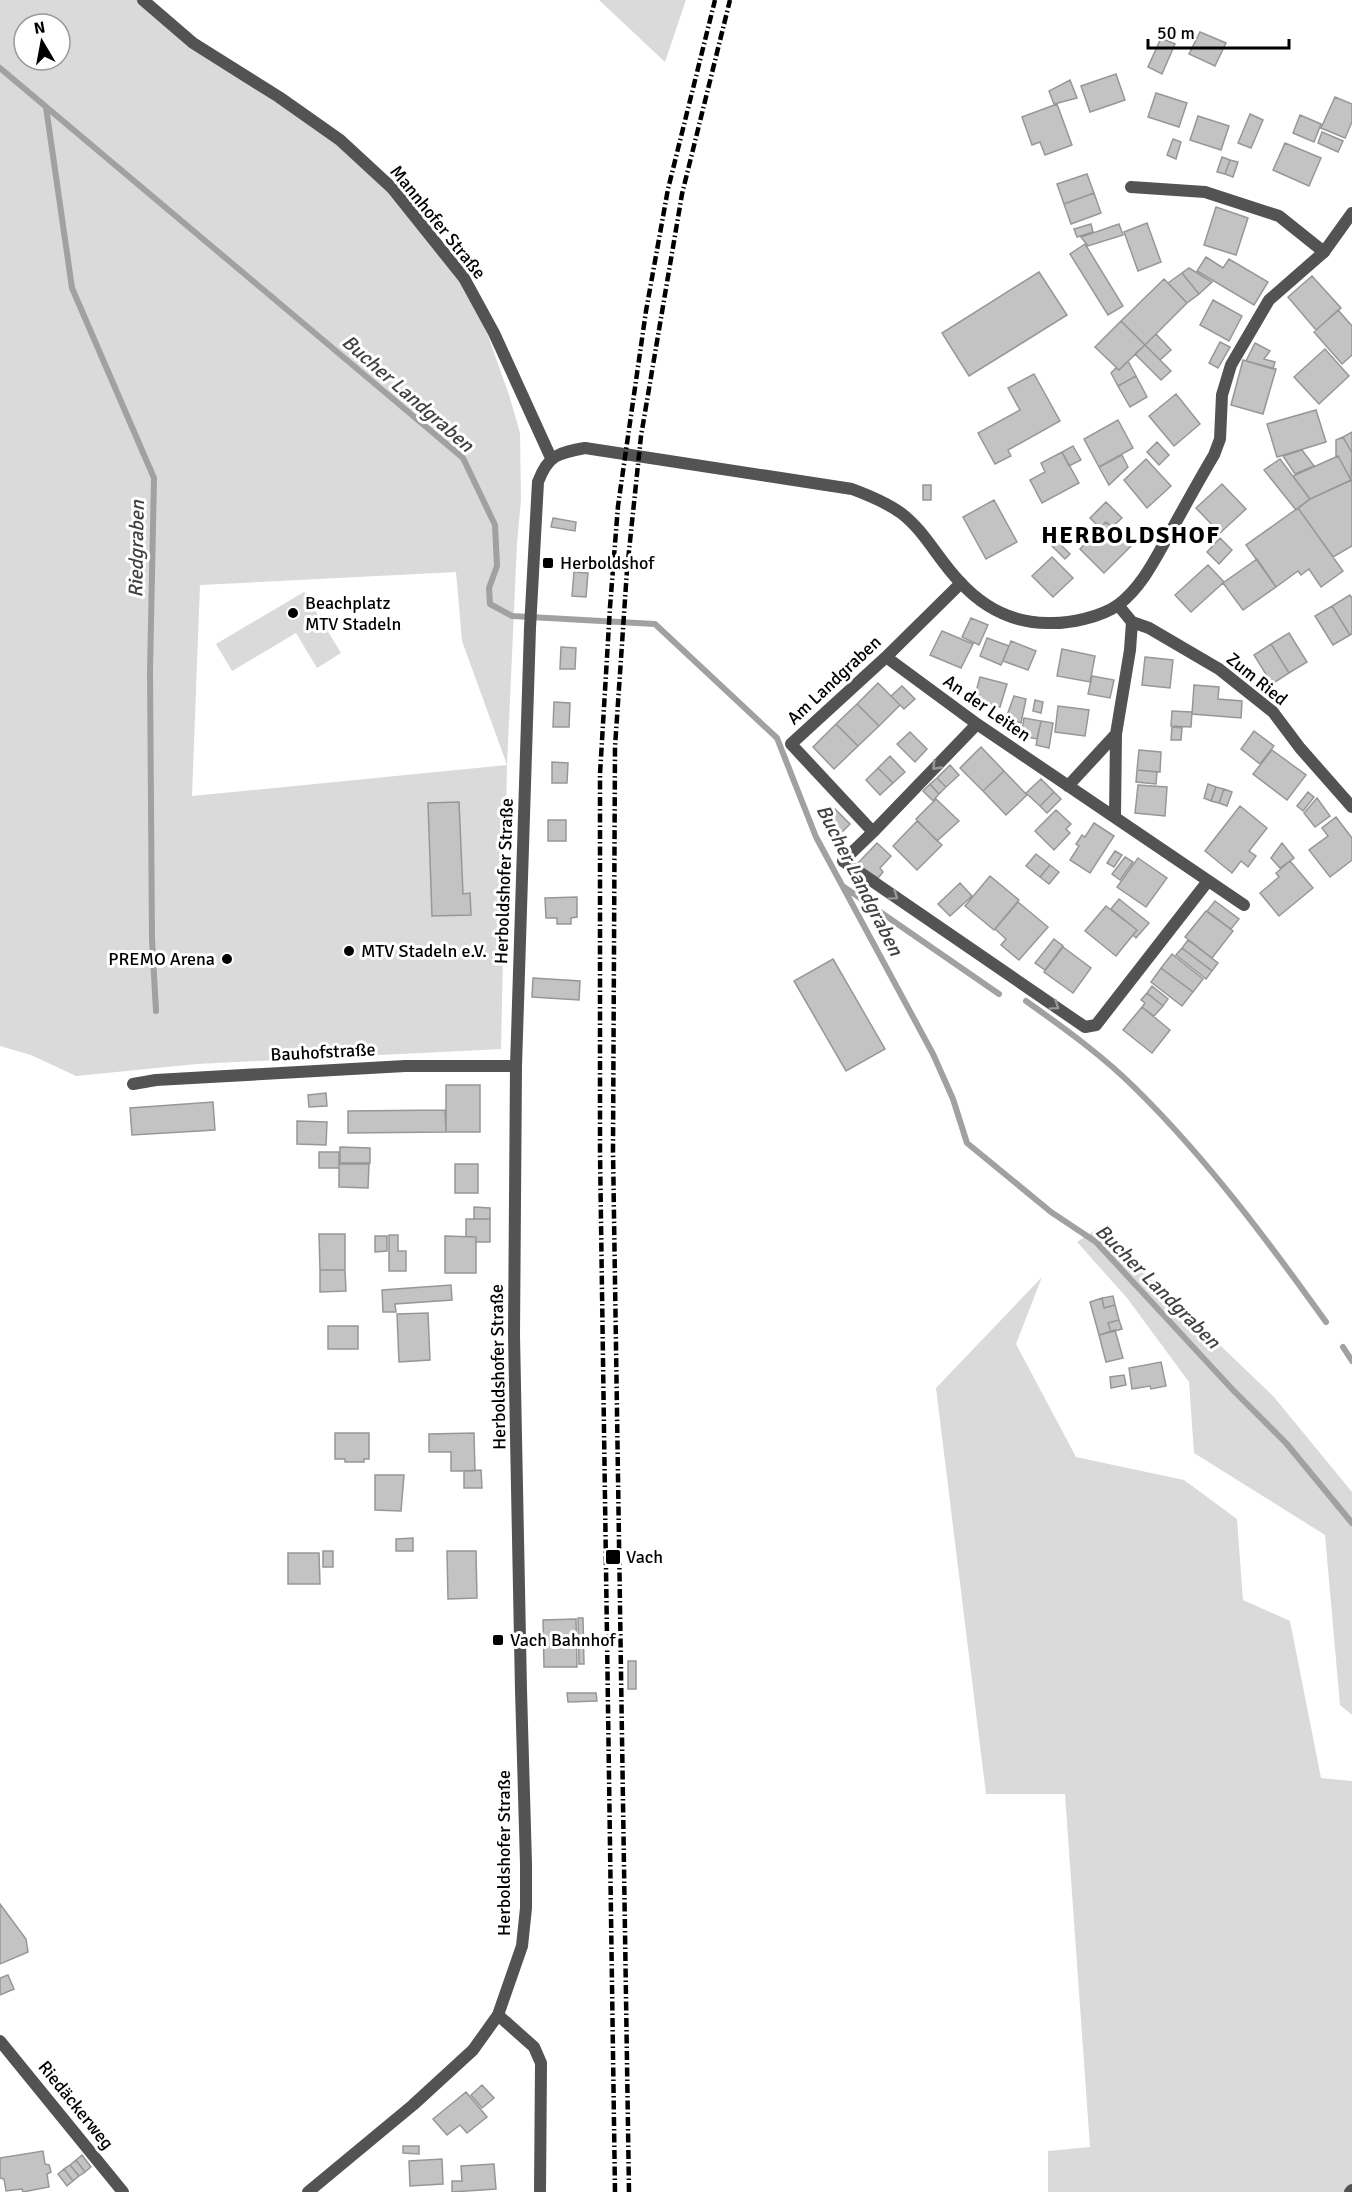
<svg xmlns="http://www.w3.org/2000/svg" width="1352" height="2192" viewBox="0 0 1352 2192" font-family="Signika,sans-serif">
<style>
.green{fill:#dadada;fill-rule:evenodd}
.lines{fill:none;stroke-linecap:round;stroke-linejoin:round}
.stream{stroke:#a1a1a1;stroke-width:6}
.building{fill:#c3c3c3;stroke:#979797;stroke-width:1.5}
.minor{stroke:#535353;stroke-width:12}
.tertiary{stroke:#535353;stroke-width:12}
.rail{stroke:#000;stroke-width:4.5;stroke-dasharray:9 3 1.5 3;stroke-linecap:butt}
.oneway{stroke:#989898}
.poi-dot{fill:#000;stroke:#fff;stroke-width:2}
.labels{text-anchor:middle;stroke-width:6;stroke-linejoin:round;paint-order:stroke}
.street-label{font-size:18px;fill:#000;stroke:#fff}
.poi-label{font-size:18px;fill:#000;stroke:#fff;text-anchor:start}
.water-label{font-size:20px;font-style:italic;fill:#424242;stroke:#fff}
.district-label{font-size:24px;font-weight:bold;letter-spacing:1.5px;fill:#000;stroke:#fff}
</style>
<rect width="100%" height="100%" fill="#fff"/>
<path class="green" d="M0 0H147L163 15 236 67 379 177 468 279 510 398 520 433 521 500 517 543 507 766 501 1049 197 1064 76 1076 31 1055 0 1046ZM24 24H60V60H24ZM456 572 462 641 507 765 192 796 200 585Z
M599 0H686L665 62Z
M304 592 341 653 317 668 296 633 232 671 216 644Z
M1098 1228 1274 1397 1352 1492V1715L1340 1705 1325 1535 1194 1453 1189 1382 1127 1298 1077 1242Z
M1042 1277 1016 1344 1076 1457 1184 1480 1237 1519 1243 1600 1290 1621 1321 1778 1352 1781V2192H1048V2151L1090 2147 1065 1794H986L936 1388Z"/>
<g class="lines">
<path class="stream" d="M0 68 463 458 495 525 497 566 489 588 490 604 512 616 655 624 777 738 816 837 933 1054 953 1099 967 1143 1051 1212 1096 1242 1232 1389 1286 1443 1352 1523
M46 107 72 288 154 478 150 671 152 939 156 1011
M844 887 999 994
M1026 1001C1064 1028 1103 1056 1136 1089 1207 1159 1268 1241 1326 1322
M1343 1347 1352 1361"/>
</g>
<path class="building" d="M1200 32 1226 43 1215 66 1189 54Z
M1161 38 1175 44 1162 74 1148 67Z
M1116 74 1125 100 1090 112 1081 86Z
M1070 80 1077 98 1054 104 1049 91Z
M1156 93 1187 103 1179 127 1148 117Z
M1335 97 1352 104V122L1345 138 1321 128Z
M1057 104 1072 145 1045 155 1040 142 1032 145 1022 117Z
M1250 114 1263 120 1251 148 1238 143Z
M1300 115 1321 124 1314 142 1293 133Z
M1198 116 1229 126 1221 150 1190 140Z
M1322 132 1343 141 1338 152 1318 143Z
M1173 139 1181 142 1176 159 1167 155Z
M1285 143 1321 158 1309 186 1273 170Z
M1222 157 1230 160 1225 174 1217 172Z
M1230 160 1238 162 1233 177 1225 174Z
M1087 174 1094 193 1064 204 1057 184Z
M1094 193 1101 213 1071 224 1064 204Z
M1216 207 1248 218 1236 255 1204 245Z
M1147 223 1161 262 1138 271 1124 232Z
M1091 224 1093 232 1077 237 1074 229Z
M1119 224 1123 235 1088 246 1081 237Z
M1085 244 1123 306 1108 315 1070 254Z
M1206 257 1223 268 1229 259 1268 282 1254 305 1197 271Z
M1189 268 1212 282 1199 294 1182 273Z
M1039 272 1067 315 969 376 942 333Z
M1182 273 1199 294 1187 303 1168 283Z
M1312 276 1341 308 1316 330 1288 297Z
M1164 279 1187 303 1145 345 1121 321Z
M1213 300 1242 316 1229 341 1200 325Z
M1338 310 1352 326V355L1342 364 1314 332Z
M1121 321 1145 345 1119 370 1095 347Z
M1156 334 1171 350 1160 360 1145 345Z
M1220 342 1230 347 1218 368 1209 363Z
M1255 343 1270 351 1264 359 1275 362 1273 369 1246 361Z
M1145 345 1171 371 1161 380 1135 354Z
M1325 349 1349 376 1319 404 1294 377Z
M1243 360 1276 369 1263 414 1231 405Z
M1128 361 1136 376 1118 386 1111 373 1116 368 1119 370Z
M1034 374 1060 421 1008 450 1011 456 995 464 978 433 1020 410 1008 388Z
M1136 376 1147 397 1130 407 1118 386Z
M1176 394 1200 424 1174 446 1149 416Z
M1316 410 1326 442 1277 457 1267 424Z
M1118 420 1133 448 1099 467 1084 439Z
M1352 432V453L1343 437Z
M1343 437 1352 453 1351 480 1338 456 1336 457V440Z
M1157 442 1169 455 1159 465 1147 452Z
M1073 446 1081 460 1069 466 1062 452Z
M1302 450 1314 466 1295 474 1283 456Z
M1062 452 1079 483 1042 503 1030 480 1045 472 1041 463Z
M1122 455 1128 467 1109 485 1099 467Z
M1338 456 1351 480 1310 499 1293 476Z
M1146 459 1171 486 1147 508 1124 480Z
M1280 459 1310 499 1296 510 1264 470Z
M1352 480V546L1333 557 1298 508 1310 499Z
M1222 484 1246 509 1220 533 1196 508Z
M923 485H931V500H923Z
M994 500 1017 542 986 559 963 517Z
M1106 502 1122 518 1112 527 1106 522 1100 528 1090 518Z
M1298 508 1343 571 1321 587 1309 569 1301 575 1298 571 1276 587 1246 545Z
M553 518 576 522 575 531 551 527Z
M1106 522 1131 546 1104 573 1080 549Z
M1220 538 1232 550 1219 564 1207 552Z
M1057 541 1070 554 1065 559 1052 546Z
M1052 557 1073 578 1053 597 1032 576Z
M1257 559 1276 587 1243 610 1223 583Z
M1208 565 1224 582 1191 612 1175 595Z
M574 572 588 573 586 597 572 596Z
M1350 595 1352 598V634L1350 635 1332 606Z
M1332 606 1350 635 1333 645 1315 616Z
M971 618 988 625 979 645 962 637Z
M942 631 973 644 961 668 930 655Z
M1289 633 1307 662 1289 673 1271 644Z
M987 638 1009 646 1001 665 980 656Z
M1011 641 1036 651 1028 670 1003 661Z
M1271 644 1289 673 1272 684 1254 655Z
M561 647 576 648 575 669H560Z
M1062 649 1095 656 1090 682 1057 676Z
M1145 657 1173 660 1170 688 1142 685Z
M1092 676 1114 680 1110 698 1088 694Z
M980 677 1007 684 1000 707 974 699Z
M878 683 900 705 879 726 857 704Z
M1194 685 1219 687 1218 699 1242 701 1241 718 1192 714Z
M902 686 915 699 904 709 891 696Z
M1014 696 1026 699 1021 723 1006 718Z
M1035 700 1043 702 1041 713 1033 711Z
M554 702 570 703 569 727H553Z
M857 704 879 726 858 746 836 724Z
M1058 706 1089 710 1085 736 1055 732Z
M1172 711 1192 712 1191 727 1171 726Z
M1024 718 1041 721 1037 739 1021 736Z
M1041 721 1053 723 1049 748 1036 745Z
M836 724 858 746 834 769 813 747Z
M1172 727 1182 728 1181 740H1171Z
M1254 731 1274 746 1260 764 1241 749Z
M910 732 927 749 915 762 897 744Z
M981 747 1004 771 983 791 960 768Z
M1139 750 1161 752 1160 772 1137 770Z
M1272 750 1306 775 1287 800 1253 774Z
M890 756 905 772 893 783 878 768Z
M552 762 568 763 567 783H552Z
M950 765 959 775 946 787 937 778Z
M878 768 893 783 880 795 866 780Z
M1137 770 1157 772 1156 784 1136 782Z
M1004 771 1027 795 1006 815 983 791Z
M937 778 946 787 939 794 930 784Z
M1041 779 1054 792 1040 806 1026 793Z
M930 784 939 794 933 801 923 791Z
M1208 784 1216 787 1211 801 1204 798Z
M1138 785 1167 787 1165 816 1135 813Z
M1216 787 1224 789 1219 803 1211 801Z
M1224 789 1232 792 1227 806 1219 803Z
M1054 792 1061 799 1047 813 1040 806Z
M1308 792 1314 797 1303 811 1297 806Z
M1317 798 1330 816 1315 827 1304 813Z
M936 799 959 821 937 841 916 819Z
M459 802 463 894 470 893 471 915 432 916 428 803Z
M1240 806 1267 828 1249 851 1256 856 1248 867 1241 861 1232 873 1205 851Z
M835 809 850 824 841 833 826 818Z
M1056 810 1071 824 1066 829 1070 833 1054 850 1035 831Z
M1336 817 1352 838V860L1330 877 1309 850 1328 836 1322 828Z
M548 820H566V841H548Z
M917 821 942 845 917 870 893 846Z
M1094 823 1114 836 1090 873 1070 860 1079 846 1076 844 1082 835 1085 837Z
M877 843 891 856 880 868 883 872 878 878 857 864Z
M1282 843 1294 858 1280 868 1271 858Z
M1115 851 1122 855 1114 867 1107 863Z
M1036 854 1050 865 1040 877 1026 866Z
M1125 857 1133 862 1120 880 1112 874Z
M1138 858 1167 878 1146 907 1117 887Z
M1290 861 1313 888 1279 916 1260 893 1279 877 1276 873Z
M1050 865 1059 872 1049 884 1040 877Z
M990 876 1019 900 994 930 965 906Z
M960 883 972 896 950 916 938 904Z
M577 897V917L571 918V924H557V918H546L545 898Z
M1119 899 1149 923 1136 938 1133 935 1137 930 1111 909Z
M1215 901 1239 919 1231 929 1207 911Z
M1018 902 1048 927 1019 960 1001 945 1006 939 995 929Z
M1106 906 1137 930 1116 956 1085 931Z
M1206 911 1233 931 1212 958 1185 937Z
M1054 939 1063 946 1045 970 1035 963Z
M1188 940 1218 963 1212 971 1182 948Z
M1063 947 1091 968 1073 993 1044 972Z
M1182 948 1212 971 1206 979 1176 955Z
M1172 954 1203 979 1193 992 1161 968Z
M833 959 885 1049 846 1071 794 981Z
M1161 968 1193 992 1182 1006 1151 982Z
M533 978 580 981 579 1000 532 997Z
M1152 986 1168 999 1163 1006 1147 993Z
M1147 993 1163 1006 1154 1016 1142 1007 1145 1003 1141 1000Z
M1142 1007 1170 1030 1152 1053 1123 1030Z
M446 1085H480V1132H446Z
M326 1093 327 1106 309 1107 308 1095Z
M213 1102 215 1130 132 1135 130 1108Z
M445 1110 446 1132 348 1133V1111Z
M297 1121 327 1122 326 1145 297 1144Z
M340 1147 370 1148V1163H340Z
M319 1152H339V1168H319Z
M339 1164H369L368 1188 339 1187Z
M455 1164H478V1193H455Z
M474 1207 490 1208V1219H474Z
M466 1219H490V1242H476V1237H466Z
M319 1234H345V1270H320Z
M389 1235H398V1251H406V1271H389Z
M375 1236H387V1251L375 1252Z
M445 1236 476 1237V1273H445Z
M320 1270H345L346 1291 320 1292Z
M451 1285 452 1300 395 1304 396 1312H383L382 1290Z
M1113 1296 1115 1305 1104 1308 1102 1298Z
M1102 1298 1104 1308 1115 1305 1119 1320 1108 1323 1111 1332 1099 1335 1090 1302Z
M428 1313 430 1360 399 1362 397 1314Z
M1119 1320 1122 1329 1111 1332 1108 1323Z
M328 1326H358V1349H328Z
M1115 1330 1123 1358 1106 1362 1099 1335Z
M1161 1362 1166 1386 1151 1389 1150 1386 1132 1389 1129 1368Z
M1124 1375 1126 1385 1111 1388 1110 1377Z
M335 1433H369V1459H364V1462H345V1459H335Z
M474 1433 475 1471H451V1452H429V1434Z
M481 1470 482 1488H464V1471Z
M375 1475H404L401 1511 375 1510Z
M413 1538V1551H396V1539Z
M323 1551H333V1567H323Z
M447 1551H476L477 1598 448 1599Z
M288 1553H319L320 1584H288Z
M578 1618H583L584 1664H579Z
M576 1619 577 1667H544L543 1620Z
M628 1661H636V1689H628Z
M567 1693H596L597 1701 568 1702Z
M0 1904 26 1939 28 1952 0 1964Z
M8 1975 14 1989 0 1995V1978Z
M482 2085 494 2098 482 2108 471 2095Z
M466 2092 487 2117 467 2133 460 2125 447 2135 433 2119Z
M403 2146H419V2154L403 2153Z
M43 2151 45 2164 49 2165 50 2168 51 2172 47 2174 49 2187 23 2192 22 2189 6 2191 4 2179 0 2178V2158Z
M82 2155 91 2167 85 2172 76 2160Z
M442 2159 443 2184 410 2186 409 2161Z
M76 2160 85 2172 79 2176 70 2165Z
M494 2164 496 2189 452 2192V2181H462L461 2166Z
M70 2165 79 2176 73 2181 64 2169Z
M64 2169 73 2181 67 2186 58 2174Z"/>
<g class="lines">
<path class="minor" d="M1131 187 1205 192 1279 216 1324 252
M1118 605 1132 622 1149 628 1219 669 1273 712 1300 748 1352 807
M886 657 977 724 1244 905
M977 724 873 832 843 861 1085 1027 1096 1025 1208 881
M1068 786 1116 734
M1115 816 1116 734 1130 650 1132 622
M873 832 791 744 886 657 961 583
M133 1084 156 1080 405 1066H516
M498 2015 534 2047 541 2063 540 2192
M0 2041 123 2192
M1350 2192 1352 2190"/>
<path class="tertiary" d="M143 0 193 43 279 97 340 140 392 188 464 278 494 333 551 458
M308 2192 413 2105 473 2050 498 2015 522 1946 526 1908V1864L521 1690 514 1335 516 1066 530 628 538 482C548 455 558 453 585 448L852 489C868 495 886 502 901 513 925 531 939 561 960 582 984 608 1013 623 1048 623 1069 624 1101 617 1118 605 1143 586 1156 557 1171 531 1185 506 1199 480 1214 455L1220 439 1222 395 1231 365 1269 300 1324 252 1352 213"/>
<path class="rail" d="M615 2192 600 1152V774L610 607 618 506 646 311 668 189 715 0
M629 2192 613 1151 615 747 627 570 641 436 682 194 730 0"/>
</g>
<defs><path id="oneway-chevron" d="M-2-3.5L2.5 0L-2 3.5" fill="none" stroke-width="1.6" stroke-linecap="round" stroke-linejoin="round" transform="scale(1.5)"/></defs>
<g class="oneway">
<use href="#oneway-chevron" transform="translate(936 766) rotate(134)"/>
<use href="#oneway-chevron" transform="translate(894 896) rotate(34)"/>
<use href="#oneway-chevron" transform="translate(1055 1006) rotate(34)"/>
</g>
<g class="poi-dot">
<rect x="542" y="557" width="12" height="12" rx="3"/>
<circle cx="293" cy="613" r="6"/>
<circle cx="349" cy="951" r="6"/>
<circle cx="227" cy="959" r="6"/>
<rect x="605" y="1549" width="16" height="16" rx="3"/>
<rect x="492" y="1634" width="12" height="12" rx="3"/>
</g>
<g class="labels">
<g class="street-label">
<text transform="translate(438 222) rotate(51)" y="6">Mannhofer Straße</text>
<text transform="translate(1257 679) rotate(39)" y="6">Zum Ried</text>
<text transform="translate(834 680) rotate(-43)" y="6">Am Landgraben</text>
<text transform="translate(987 708) rotate(35)" y="6">An der Leiten</text>
<text transform="translate(504 881) rotate(-88)" y="6">Herboldshofer Straße</text>
<text transform="translate(323 1052) rotate(-3)" y="6">Bauhofstraße</text>
<text transform="translate(498 1367) rotate(-91)" y="6">Herboldshofer Straße</text>
<text transform="translate(504 1853) rotate(-90)" y="6">Herboldshofer Straße</text>
<text transform="translate(76 2105) rotate(51)" y="6">Riedäckerweg</text>
</g>
<g class="poi-label">
<text x="560" y="569">Herboldshof</text>
<text x="305" y="609">Beachplatz<tspan x="305" dy="21">MTV Stadeln</tspan></text>
<text x="361" y="957">MTV Stadeln e.V.</text>
<text x="215" y="965" text-anchor="end">PREMO Arena</text>
<text x="626" y="1563">Vach</text>
<text x="510" y="1646">Vach Bahnhof</text>
</g>
<g class="water-label">
<text transform="translate(408 393) rotate(41)" y="7">Bucher Landgraben</text>
<text transform="translate(136 549) rotate(-89)" y="7">Riedgraben</text>
<text transform="translate(860 880) rotate(63)" y="7">Bucher Landgraben</text>
<text transform="translate(1158 1286) rotate(45)" y="7">Bucher Landgraben</text>
</g>
<g class="district-label">
<text x="1131" y="543">HERBOLDSHOF</text>
</g>
</g>
<g transform="translate(42 42) rotate(350)"><circle r="28" fill="#ffffff" stroke="#999999" stroke-width="1.5"/>
<path d="M0-4.5L10 22L0 15L-10 22Z" fill="#000000"/>
<text y="-9" font-size="16" font-weight="bold" text-anchor="middle" fill="#000000">N</text>
</g>
<path d="M1148 39v9h141v-9" fill="none" stroke="#000000" stroke-width="3"/>
<text x="1157" y="39" font-size="18" fill="#000000" stroke="#ffffff" stroke-width="4.5" paint-order="stroke">50 m</text>
</svg>
